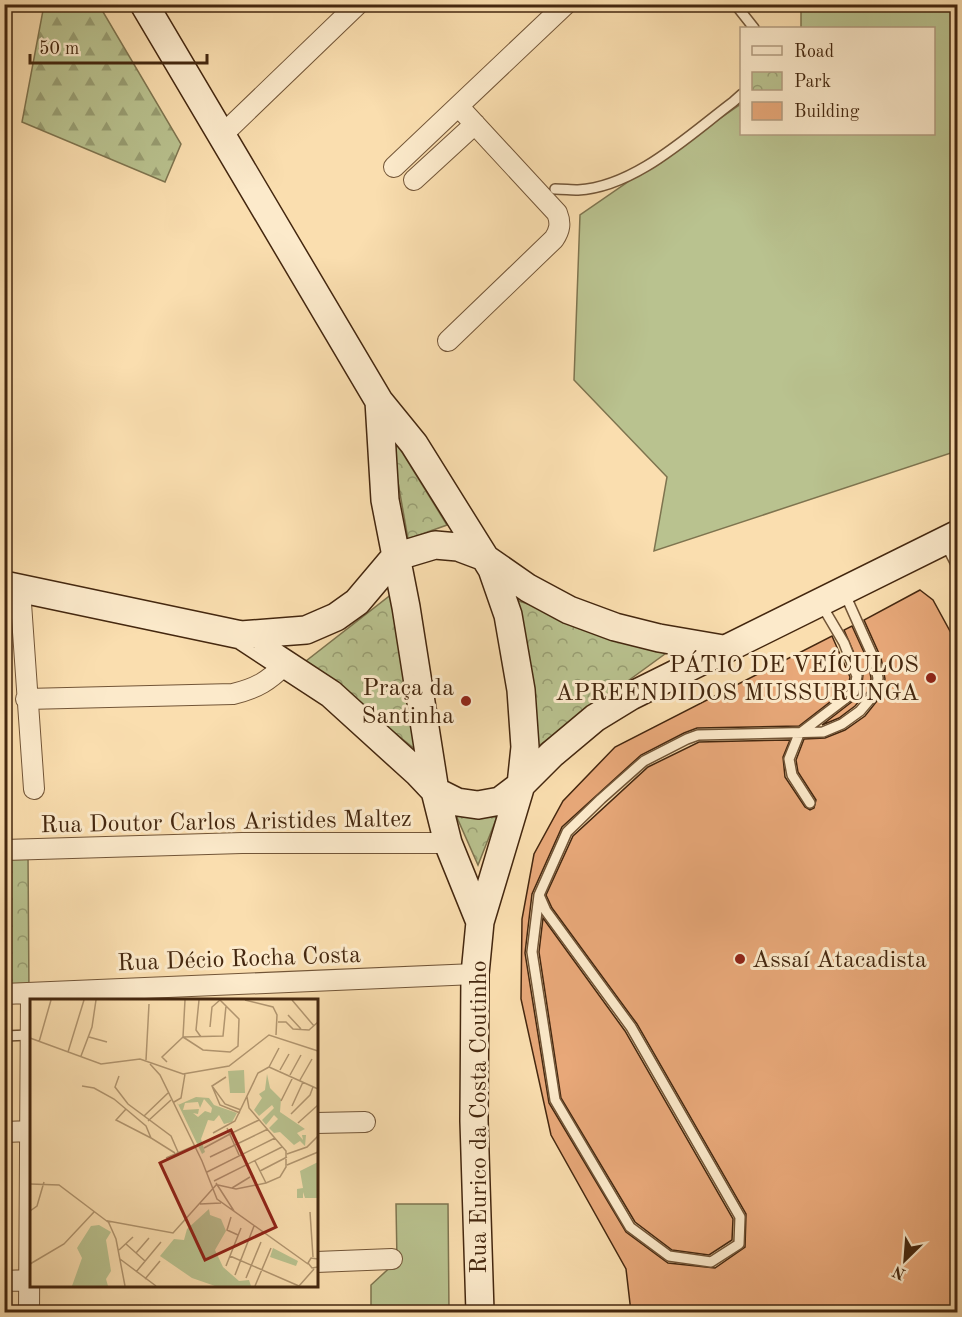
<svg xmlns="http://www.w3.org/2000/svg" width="962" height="1317" viewBox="0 0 962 1317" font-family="'Old Standard TT',serif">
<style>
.green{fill:#b9c28f;stroke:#7e744f;stroke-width:1.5}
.forest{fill:url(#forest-firs);stroke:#7e744f;stroke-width:1.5}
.park{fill:url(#park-crowns);stroke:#7e744f;stroke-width:1.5}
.building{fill:#e8a879;stroke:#44270f;stroke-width:1.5}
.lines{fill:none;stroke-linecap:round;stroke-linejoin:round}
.lane-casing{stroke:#725537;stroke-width:12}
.street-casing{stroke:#725537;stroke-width:22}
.secondary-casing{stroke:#44270f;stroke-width:30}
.lane{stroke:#fceacb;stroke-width:9}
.street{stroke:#fceacb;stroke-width:20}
.secondary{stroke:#fceacb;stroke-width:27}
.poi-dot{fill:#8f2418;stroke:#fceacb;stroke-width:2}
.labels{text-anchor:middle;stroke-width:6;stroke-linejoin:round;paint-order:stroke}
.poi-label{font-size:24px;fill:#44270f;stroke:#fceacb;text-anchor:end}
.street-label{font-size:24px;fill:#44270f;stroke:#fceacb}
.inset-road{fill:none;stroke:#b1956f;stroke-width:1.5}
.view{fill:#8f2418;fill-opacity:0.15;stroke:#8f2418;stroke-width:3}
.inset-edge{fill:none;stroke:#44270f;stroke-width:3}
</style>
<defs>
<pattern id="forest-firs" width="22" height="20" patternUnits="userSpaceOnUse" patternTransform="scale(1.5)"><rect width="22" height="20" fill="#b9c28f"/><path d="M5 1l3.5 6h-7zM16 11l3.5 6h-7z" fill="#989e73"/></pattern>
<pattern id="park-crowns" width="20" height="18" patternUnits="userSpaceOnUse" patternTransform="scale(1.5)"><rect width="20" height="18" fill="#b9c28f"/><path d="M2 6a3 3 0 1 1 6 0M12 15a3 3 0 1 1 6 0" fill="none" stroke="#989e73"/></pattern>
</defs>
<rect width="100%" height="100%" fill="#fadeaf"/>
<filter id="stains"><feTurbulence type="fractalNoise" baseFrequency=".00333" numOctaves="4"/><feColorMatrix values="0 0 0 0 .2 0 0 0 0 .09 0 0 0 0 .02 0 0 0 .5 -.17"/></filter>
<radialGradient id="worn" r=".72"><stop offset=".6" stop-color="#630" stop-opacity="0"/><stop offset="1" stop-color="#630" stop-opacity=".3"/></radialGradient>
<path class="green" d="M801 5H957V451L654 551 667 477 574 380 580 215 741 104 742 134H934V28H801Z
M396 1204H448L449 1312H371V1285L397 1261Z"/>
<path class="forest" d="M44 5H99L181 144 165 182 22 122Z"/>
<path class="park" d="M389 431 447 525 408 539Z
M392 594 416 750 306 661Z
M516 600 669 651 537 747Z
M455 813 497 817 478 865Z
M4 854H28L29 995H5Z"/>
<path class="building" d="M920 590 933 600 957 644V1312H631L626 1269 551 1135 521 999 522 919 534 854 563 801 615 747 832 636 850 677 848 688 799 726 697 728 684 733 641 755 562 827 532 894 525 953 549 1103 626 1232 668 1263 715 1268 745 1247 746 1214 637 1024 552 908 546 895 573 836 648 767 699 742 790 740 783 757 785 777 805 807 810 810 814 808 816 800 798 772 796 760 804 739 825 738 845 730 865 716 881 696 885 679 881 658 864 620Z
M852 626 868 661 871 678 870 689 855 706 839 718 822 725 858 697 861 693 863 674 844 630Z
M543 918 625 1031 733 1219 732 1240 709 1255 672 1250 635 1222 561 1098 539 952Z"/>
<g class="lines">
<g class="lane-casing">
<path id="lane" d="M735 4 754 28
M555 189C563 189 571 190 578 190 635 187 689 135 733 102L742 94
M945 543 958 568
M810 803 792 775 789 759 799 734 854 692 857 676 844 643 821 604
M539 895 532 952 555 1100 630 1227 669 1256 711 1262 739 1244 740 1217 631 1027 546 911 539 895 567 832 601 799 644 761 687 739 698 735 823 732 842 724 860 711 876 692 878 678 874 659 844 592
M4 1036 30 1035
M4 1312H29"/>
</g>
<g class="street-casing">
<path id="street" d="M221 136 358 4
M394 167 566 4
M414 180 475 124
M448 341 554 239C560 230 561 223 557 213L459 107
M20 589 34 789
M26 699 233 694C258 688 268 681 286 664
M4 850 242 843H448
M4 994 475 974
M316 1123 365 1122
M4 1132 32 1131
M316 1262 392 1259
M4 1281 29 1280
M29 1312 31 993"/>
</g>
<g class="secondary-casing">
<path id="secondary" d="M144 4 379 401 414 444 492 569 508 615 521 690 525 747 521 785 480 922 475 974 474 1121 480 1312
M379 401 385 500 406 607 435 791 448 843 480 922
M4 585 241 635 306 630 336 617 357 602 395 557 435 545 458 547 482 556 528 588 569 610 615 627 659 638 723 649
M241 635 331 694 418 773 435 791 457 802 478 805 500 801 521 785 552 754 595 718 631 696 958 534"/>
</g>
<use href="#lane" class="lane"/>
<use href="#street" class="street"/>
<use href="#secondary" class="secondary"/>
</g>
<g class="poi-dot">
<circle cx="931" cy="678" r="6"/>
<circle cx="466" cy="701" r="6"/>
<circle cx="740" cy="959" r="6"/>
</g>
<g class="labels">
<g class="poi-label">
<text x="919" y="672">PÁTIO DE VEÍCULOS<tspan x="919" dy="28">APREENDIDOS MUSSURUNGA</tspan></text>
<text x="454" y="695">Praça da<tspan x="454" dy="28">Santinha</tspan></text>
<text x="752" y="967" text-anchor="start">Assaí Atacadista</text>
</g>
<g class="street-label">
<text transform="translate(226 821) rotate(-1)" y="8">Rua Doutor Carlos Aristides Maltez</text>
<text transform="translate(239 958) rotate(-2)" y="8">Rua Décio Rocha Costa</text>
<text transform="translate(478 1117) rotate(-90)" y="8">Rua Eurico da Costa Coutinho</text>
</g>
</g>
<g transform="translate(30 999)">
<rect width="288" height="288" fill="#fadeaf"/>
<path d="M214 71 215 94H200L198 72ZM237 75 240 89 251 100 250 113 275 130 267 134 273 141 272 136H276L275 147 270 142 264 146 250 133 244 134 239 129 248 120 244 116 236 126 232 121 244 109 242 106 229 117 224 111 232 99 229 95 235 91ZM166 98 179 99 184 106 207 114 202 123 194 125 189 116 184 122 178 121 171 140 175 153 172 155 147 103 148 106ZM174 100 182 109 181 114 175 112 168 118 163 114 168 115 169 110 153 111 155 104 168 103 170 109ZM288 163V199H275L273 193V199H267V190L273 189 270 172ZM179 210 180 216 191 220 196 232 185 251 193 268 209 282 219 281 221 287H185L162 279 130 257 144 240 154 241 157 230ZM69 226 81 233 76 241 81 272 76 280 78 287H42L52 259 47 249 61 227ZM243 249 268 262 266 267 240 258Z" fill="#b9c28f" fill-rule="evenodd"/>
<path class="inset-road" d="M169 1 166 31 171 38M215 1 243 8 247 16 246 36M262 1 284 27M258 16 271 30M248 23H256L263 30 279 31 288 23M180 28 182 8 190 1M59 38 77 43M153 38 173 51 200 53 208 47 209 20 190 1M153 38 193 37 196 7M153 38 155 1M0 39 71 65 110 60 153 75 199 67 239 36 288 52M9 43 21 1M38 53 54 1M51 57 62 28 66 1M116 61 119 5M137 63 132 58 153 38M120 65 130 76 172 162 187 200 278 265M239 68 288 90M239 68 249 49M250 71 259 55M260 76 271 56M89 77 85 88 98 105 141 137 148 153M196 78 182 87 195 105 211 111M270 81 282 60M52 87 64 89 84 100 116 127 121 139 145 154M182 87 190 106 210 114M251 102 263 78M144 103 151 99 155 75M262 107 273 83M96 110 86 121 121 139M261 115 280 96 283 88M114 117 138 94M118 122 141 101M268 124 288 106M197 129 209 156M183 134 205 122 228 74 239 68M200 135 229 121M174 149 200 135M257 155 277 148 288 137M180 158 238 130M136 159 164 147M225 162 236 184M257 166 288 153M230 172 257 158M177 173 245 139M184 182 252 148M186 184 204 212M0 185 29 186 78 223M188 186 206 190 236 184 250 178 256 168V152L219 109 217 98M202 189 220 178M170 205 191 204M0 212 7 207 14 183M280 213 283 258M201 218 197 231 208 236M96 245 115 262M89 251 103 238M106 254 119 239M200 257 269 287M90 260 126 287M288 260 281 259 278 264 282 269 288 268M0 265 34 245 64 213M196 267 211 229M106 273 131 243M205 276 224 227M216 279 231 243M115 280 130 262M95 287 86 240 78 222 143 234 187 185M225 287 241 249M269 287 284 270"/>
<path class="view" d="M201 131 246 228 175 261 130 164Z"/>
<rect width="288" height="288" class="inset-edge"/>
</g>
<rect width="962" height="1317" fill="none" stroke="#fadeaf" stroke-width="24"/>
<rect x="6" y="6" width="950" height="1305" fill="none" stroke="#44270f" stroke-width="3"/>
<rect x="12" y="12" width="938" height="1293" fill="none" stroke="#44270f" stroke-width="1.5"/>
<rect x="740" y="27" width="195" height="108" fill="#fceacb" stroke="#b29c80" stroke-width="1.5"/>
<rect x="752" y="46" width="30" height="9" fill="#fceacb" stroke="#b29c80" stroke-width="1.5"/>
<text x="794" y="57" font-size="18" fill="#44270f">Road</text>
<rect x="752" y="72" width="30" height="18" fill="url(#park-crowns)" stroke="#b29c80" stroke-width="1.5"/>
<text x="794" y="87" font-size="18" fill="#44270f">Park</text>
<rect x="752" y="102" width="30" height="18" fill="#e8a879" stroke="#b29c80" stroke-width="1.5"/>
<text x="794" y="117" font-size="18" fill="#44270f">Building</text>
<g transform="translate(905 1260) rotate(205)" stroke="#fceacb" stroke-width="4.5" paint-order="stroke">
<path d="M0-4.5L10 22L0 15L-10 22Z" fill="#44270f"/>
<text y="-9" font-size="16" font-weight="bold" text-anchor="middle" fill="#44270f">N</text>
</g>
<path d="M30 54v9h177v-9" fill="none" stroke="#44270f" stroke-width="3"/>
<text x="39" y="54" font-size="18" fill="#44270f" stroke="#fceacb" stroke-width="4.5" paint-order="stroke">50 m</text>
<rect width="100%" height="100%" filter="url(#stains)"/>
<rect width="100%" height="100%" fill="url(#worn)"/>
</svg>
